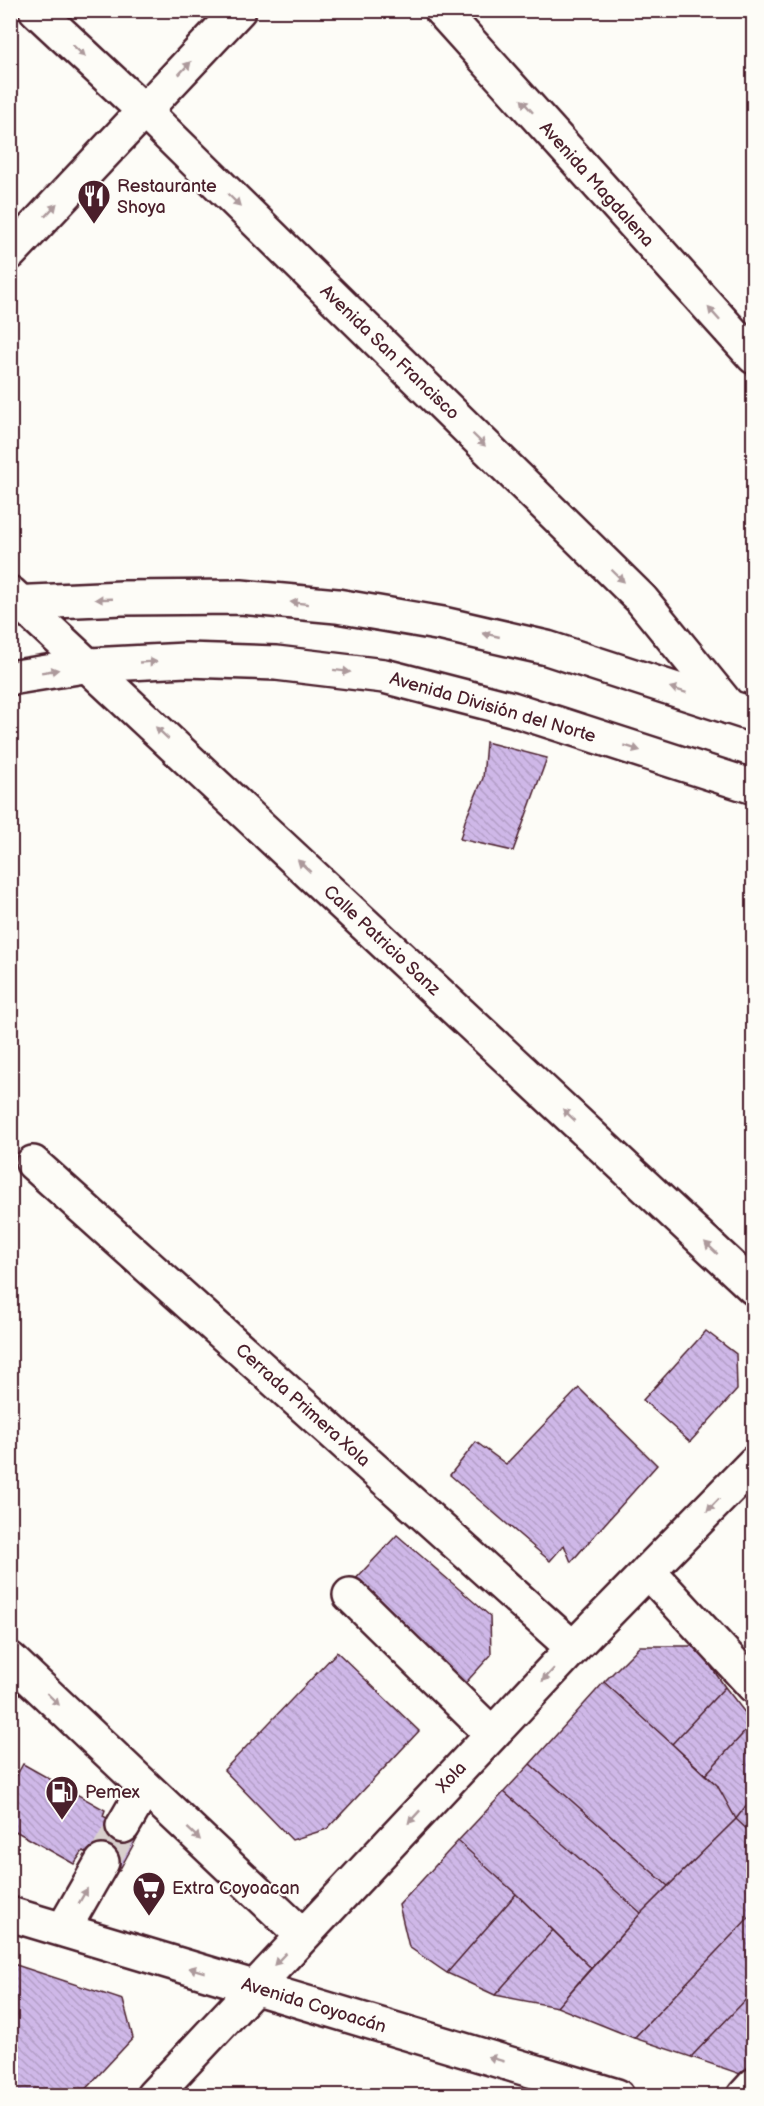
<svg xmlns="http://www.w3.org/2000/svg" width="764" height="2106" viewBox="0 0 764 2106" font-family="'Balsamiq Sans',sans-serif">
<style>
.building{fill:url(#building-back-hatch);stroke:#4a1f2b;stroke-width:1.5}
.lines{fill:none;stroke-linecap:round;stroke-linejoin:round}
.minor-tunnel{stroke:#d9d0ce;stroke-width:33;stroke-dasharray:33 16;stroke-linecap:butt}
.minor-casing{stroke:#4a1f2b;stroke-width:38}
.major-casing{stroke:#4a1f2b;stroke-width:38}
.minor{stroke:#fdfcf7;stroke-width:33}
.major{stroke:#fdfcf7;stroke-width:33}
.oneway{fill:#ac999b}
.labels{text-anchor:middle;stroke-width:4.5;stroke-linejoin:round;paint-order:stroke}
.street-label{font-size:18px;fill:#4a1f2b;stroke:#fdfcf7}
.poi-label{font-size:18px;fill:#4a1f2b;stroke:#fdfcf7;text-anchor:start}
</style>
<defs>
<pattern id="building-back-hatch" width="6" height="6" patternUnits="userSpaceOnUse" patternTransform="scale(1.5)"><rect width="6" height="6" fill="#cfb8e8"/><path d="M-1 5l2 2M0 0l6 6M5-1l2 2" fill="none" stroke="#b39ec7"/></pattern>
</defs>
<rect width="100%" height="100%" fill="#fdfcf7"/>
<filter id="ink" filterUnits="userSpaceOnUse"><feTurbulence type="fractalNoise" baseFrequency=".0167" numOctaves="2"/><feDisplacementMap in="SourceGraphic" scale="12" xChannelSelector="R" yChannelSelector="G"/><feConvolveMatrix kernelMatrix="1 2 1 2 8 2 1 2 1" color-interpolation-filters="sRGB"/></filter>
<g filter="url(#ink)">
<path class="building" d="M486 742 547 758 513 851 460 839 465 821 483 778Z
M706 1331 736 1354 737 1390 690 1442 643 1400Z
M579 1388 657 1465 571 1562 564 1545 550 1561 450 1475 476 1442 506 1464Z
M397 1535 490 1616 491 1655 460 1689 350 1585Z
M640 1646H697L725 1687 672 1744 604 1682Z
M337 1652 419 1731 327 1829 292 1840 224 1770Z
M604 1682 717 1785 736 1819 668 1886 530 1764Z
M725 1687 753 1723 705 1775 672 1744Z
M753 1723 754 1795 736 1819 717 1785 705 1775Z
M23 1764 105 1810 103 1816 138 1836 119 1871 83 1851 74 1864 10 1828V1787Z
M530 1764 668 1886 641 1913 504 1792Z
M504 1792 641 1913 591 1968 516 1894 458 1841Z
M754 1795V1836L736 1819Z
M736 1819 754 1836V1912L634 2038 557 2007 641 1913Z
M458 1841 516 1894 447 1973 409 1947 399 1905Z
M516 1894 553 1930 495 1995 447 1973Z
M754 1912V1991L691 2057 634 2038Z
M553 1930 591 1968 557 2007 495 1995Z
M10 1963 123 2000 133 2038 79 2096H10Z
M754 1991V2072L749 2077 691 2057Z"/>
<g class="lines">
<path class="minor-tunnel" d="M102 1862 123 1826"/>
<g class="minor-casing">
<path id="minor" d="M36 10 144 111 641 599 729 707
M441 10 754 357
M10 253 239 10
M10 593 754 1288
M33 1163 573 1648
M648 1571 754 1686
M350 1595 492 1734
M10 1659 302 1935
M123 1826 145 1788
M10 1914 617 2096
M63 1930 102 1862
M153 2096 573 1648 754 1463
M744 2096 754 2085"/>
</g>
<g class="major-casing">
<path id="major" d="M10 603 122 598 241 597 337 606 443 624 547 648 754 715
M10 678 90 665 186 660 276 663 384 676 512 709 754 787"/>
</g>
<use href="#minor" class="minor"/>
<use href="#major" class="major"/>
</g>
<defs><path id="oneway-solid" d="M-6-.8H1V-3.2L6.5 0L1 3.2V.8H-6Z" transform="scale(1.5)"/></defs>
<g class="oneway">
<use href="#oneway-solid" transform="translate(79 51) rotate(43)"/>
<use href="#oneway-solid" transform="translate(185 68) rotate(-47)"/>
<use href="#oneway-solid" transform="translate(527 106) rotate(-132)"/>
<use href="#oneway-solid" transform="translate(234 200) rotate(44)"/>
<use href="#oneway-solid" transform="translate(51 210) rotate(-47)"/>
<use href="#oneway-solid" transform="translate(714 314) rotate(-132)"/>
<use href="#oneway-solid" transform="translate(479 440) rotate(44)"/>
<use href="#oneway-solid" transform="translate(618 576) rotate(44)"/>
<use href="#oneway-solid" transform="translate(104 599) rotate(178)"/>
<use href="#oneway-solid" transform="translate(299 603) rotate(-174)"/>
<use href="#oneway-solid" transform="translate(491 635) rotate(-167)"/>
<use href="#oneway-solid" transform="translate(148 662) rotate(-3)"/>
<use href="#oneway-solid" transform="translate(50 671) rotate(-9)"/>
<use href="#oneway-solid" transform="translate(342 671) rotate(7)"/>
<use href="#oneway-solid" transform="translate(678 690) rotate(-162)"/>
<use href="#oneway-solid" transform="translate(162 733) rotate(-137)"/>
<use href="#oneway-solid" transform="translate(632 748) rotate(18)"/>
<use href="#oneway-solid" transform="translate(304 866) rotate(-137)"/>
<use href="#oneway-solid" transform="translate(569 1115) rotate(-137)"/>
<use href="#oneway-solid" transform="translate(711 1248) rotate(-137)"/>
<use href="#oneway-solid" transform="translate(713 1505) rotate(134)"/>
<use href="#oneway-solid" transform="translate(548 1675) rotate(133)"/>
<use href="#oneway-solid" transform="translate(53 1699) rotate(44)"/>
<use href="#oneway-solid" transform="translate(414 1817) rotate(133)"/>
<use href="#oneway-solid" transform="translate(194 1834) rotate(43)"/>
<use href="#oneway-solid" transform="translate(83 1896) rotate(-60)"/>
<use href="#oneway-solid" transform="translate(280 1959) rotate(134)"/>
<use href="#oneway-solid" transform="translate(197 1970) rotate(-163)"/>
<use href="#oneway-solid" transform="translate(496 2059) rotate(-163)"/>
</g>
</g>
<defs>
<g id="restaurant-pin" transform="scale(1.725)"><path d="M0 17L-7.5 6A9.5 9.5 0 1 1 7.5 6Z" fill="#4a1f2b" stroke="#fdfcf7"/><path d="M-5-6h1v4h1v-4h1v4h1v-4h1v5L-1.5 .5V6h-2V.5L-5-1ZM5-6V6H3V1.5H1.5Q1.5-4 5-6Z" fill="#fff"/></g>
<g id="fuel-pin" transform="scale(1.725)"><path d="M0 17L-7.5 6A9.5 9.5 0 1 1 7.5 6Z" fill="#4a1f2b" stroke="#fdfcf7"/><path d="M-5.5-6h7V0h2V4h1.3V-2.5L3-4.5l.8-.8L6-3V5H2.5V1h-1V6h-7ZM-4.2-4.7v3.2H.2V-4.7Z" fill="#fff"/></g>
<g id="supermarket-pin" transform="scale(1.725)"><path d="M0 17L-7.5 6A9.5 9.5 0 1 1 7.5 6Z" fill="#4a1f2b" stroke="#fdfcf7"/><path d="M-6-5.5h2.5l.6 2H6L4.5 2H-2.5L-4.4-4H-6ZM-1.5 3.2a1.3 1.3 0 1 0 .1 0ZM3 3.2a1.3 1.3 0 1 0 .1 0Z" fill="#fff"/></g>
</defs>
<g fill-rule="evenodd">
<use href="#restaurant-pin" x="94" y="196"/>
<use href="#fuel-pin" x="62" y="1792"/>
<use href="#supermarket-pin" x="149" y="1888"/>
</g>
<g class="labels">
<g class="street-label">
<text transform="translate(597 184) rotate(48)" y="6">Avenida Magdalena</text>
<text transform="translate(390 352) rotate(44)" y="6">Avenida San Francisco</text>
<text transform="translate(493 707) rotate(16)" y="6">Avenida División del Norte</text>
<text transform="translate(382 940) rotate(43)" y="6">Calle Patricio Sanz</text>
<text transform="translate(303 1405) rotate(42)" y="6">Cerrada Primera Xola</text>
<text transform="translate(451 1777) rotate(-47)" y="6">Xola</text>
<text transform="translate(314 2005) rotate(17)" y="6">Avenida Coyoacán</text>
</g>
<g class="poi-label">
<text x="117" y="192">Restaurante<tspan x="117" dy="21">Shoya</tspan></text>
<text x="85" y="1798">Pemex</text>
<text x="172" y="1894">Extra Coyoacan</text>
</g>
</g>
<rect width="764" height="2106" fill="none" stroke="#fdfcf7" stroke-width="36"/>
<rect x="18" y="18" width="728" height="2070" fill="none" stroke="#4a1f2b" stroke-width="2" filter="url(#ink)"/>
</svg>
